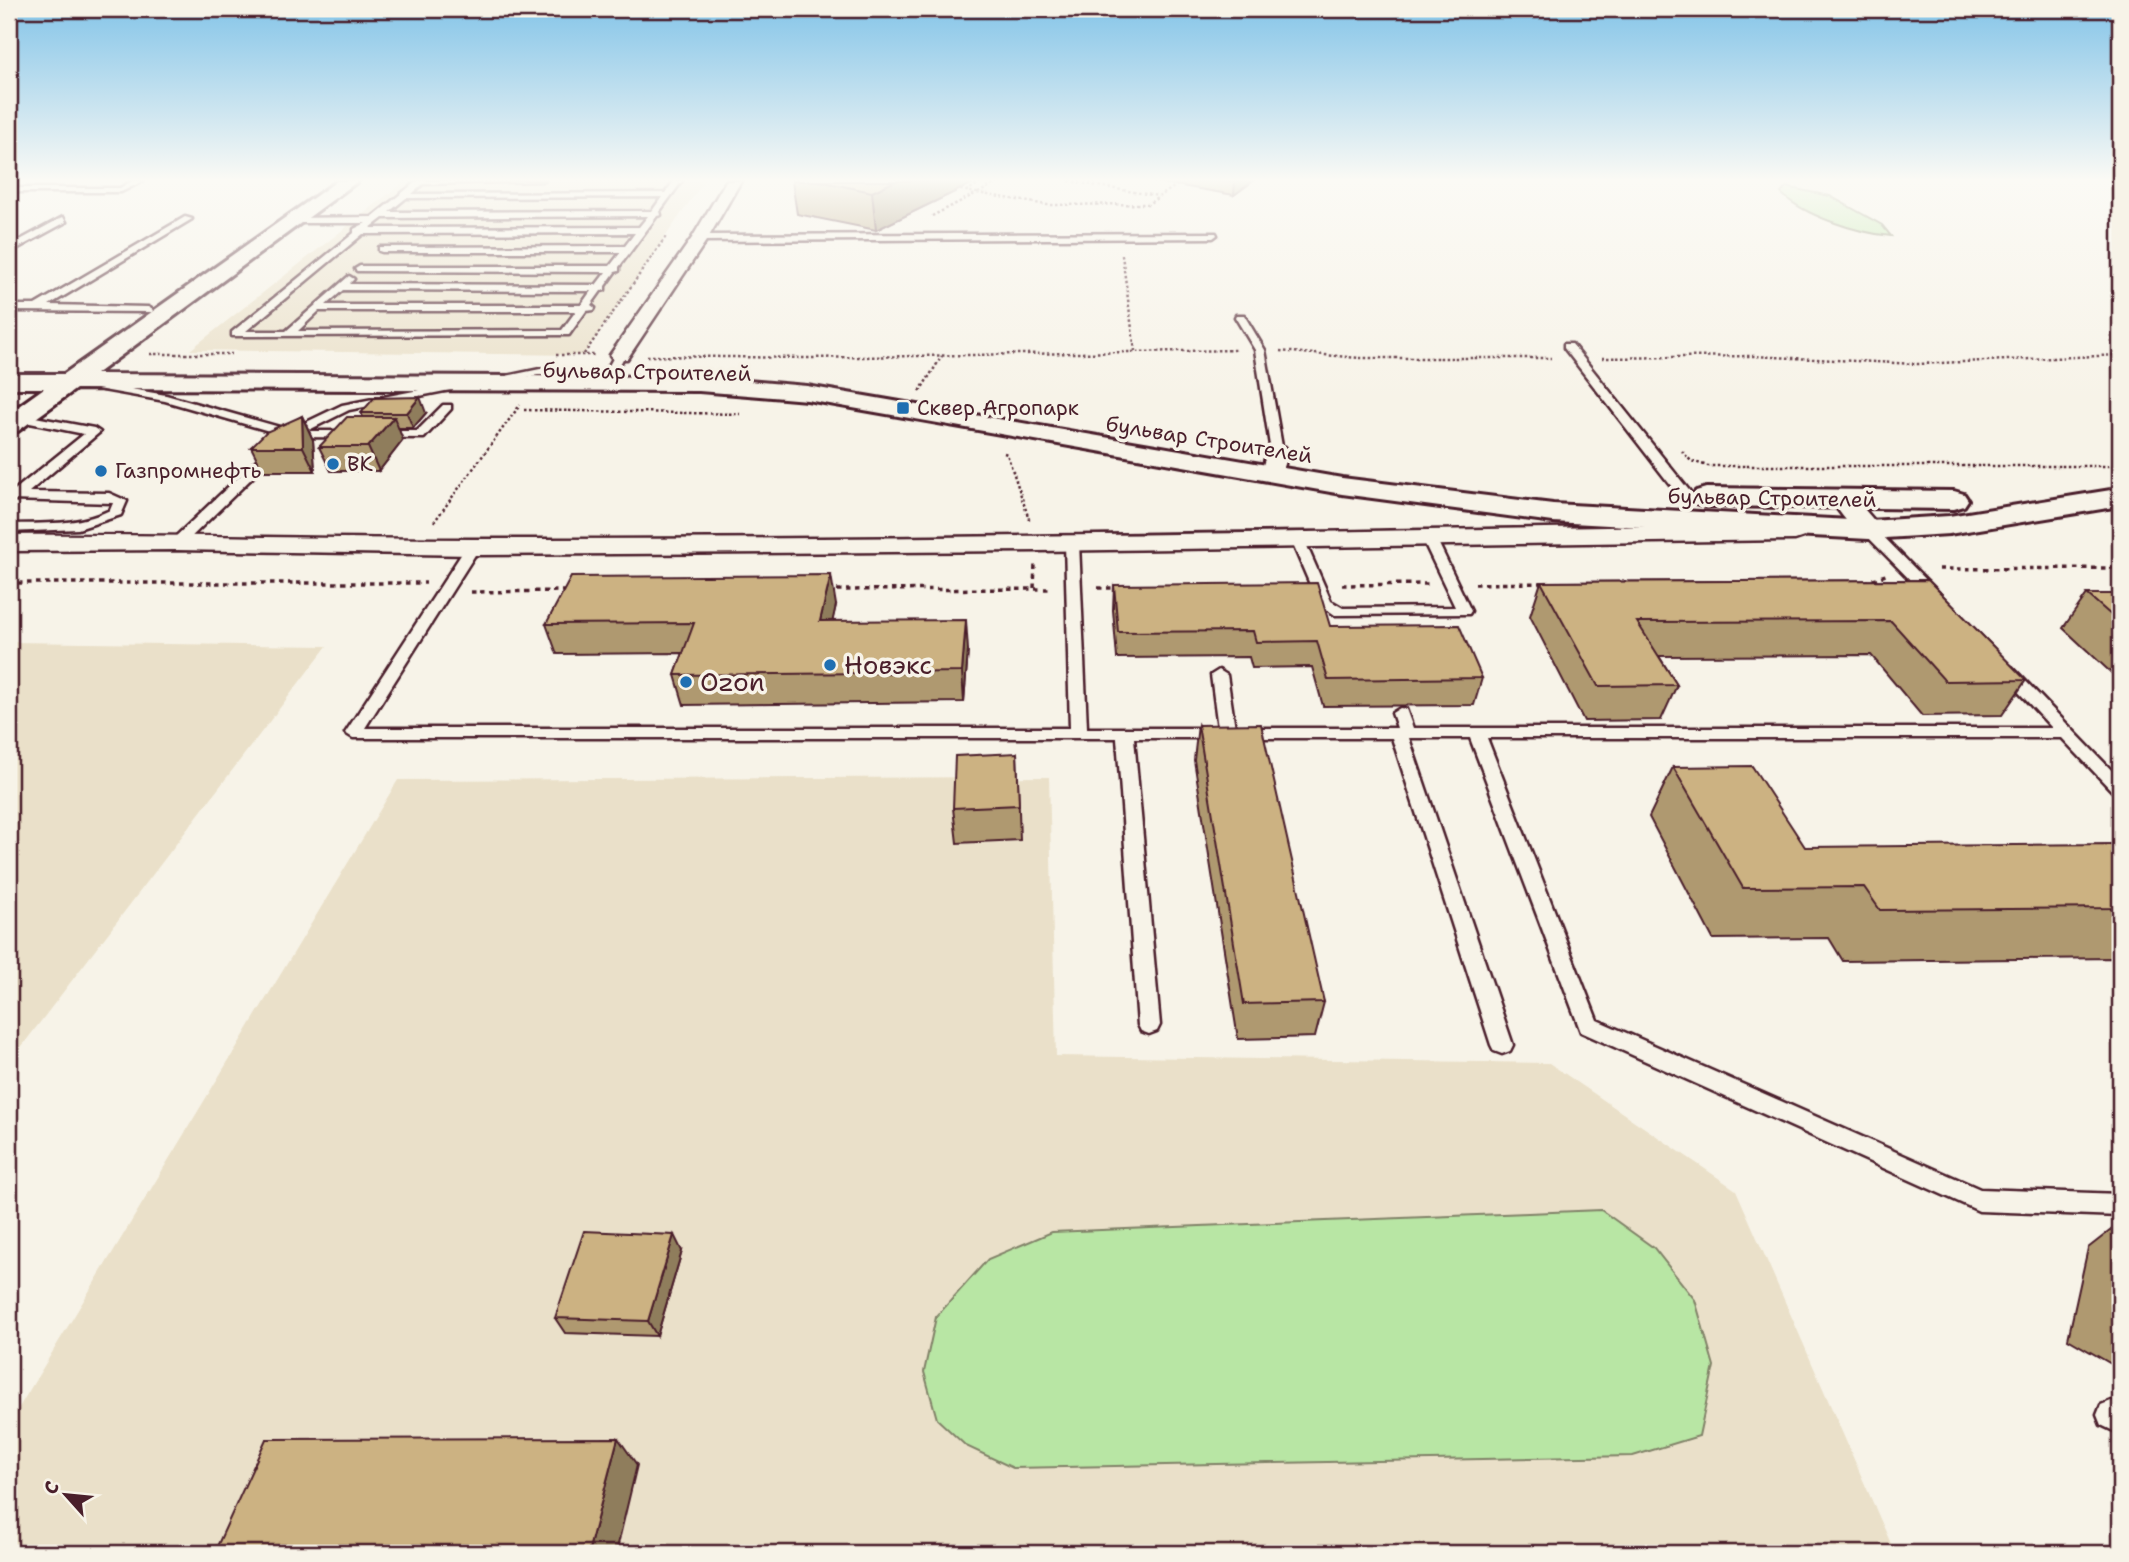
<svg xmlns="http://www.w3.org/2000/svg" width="2129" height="1562" viewBox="0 0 2129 1562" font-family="'Shantell Sans',sans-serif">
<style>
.built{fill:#eae0c9}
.green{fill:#b8e6a4;stroke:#818268;stroke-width:2}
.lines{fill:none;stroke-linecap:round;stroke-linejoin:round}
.lane-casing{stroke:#4a1f2b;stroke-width:5}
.street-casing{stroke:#4a1f2b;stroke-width:5}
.secondary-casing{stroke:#4a1f2b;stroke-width:6}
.path-far1{stroke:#4a1f2b;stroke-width:2.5;stroke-dasharray:2.5 2.5;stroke-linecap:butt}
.path{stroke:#4a1f2b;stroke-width:3.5;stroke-dasharray:4.5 4.5;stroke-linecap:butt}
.lane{fill:#f7f3e8;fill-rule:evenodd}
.street{fill:#f7f3e8;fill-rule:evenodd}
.secondary{fill:#f7f3e8;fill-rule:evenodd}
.wall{fill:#af9970;stroke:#4a1f2b;stroke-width:2}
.shaded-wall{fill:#8f7d5b;stroke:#4a1f2b;stroke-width:2}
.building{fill:#ccb282;stroke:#4a1f2b;stroke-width:2}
.poi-dot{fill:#1f6fb2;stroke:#f7f3e8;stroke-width:2.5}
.labels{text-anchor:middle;stroke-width:7;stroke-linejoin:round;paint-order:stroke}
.far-street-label{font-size:21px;fill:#4a1f2b;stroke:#f7f3e8}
.far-poi-label{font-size:21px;fill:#4a1f2b;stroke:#f7f3e8;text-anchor:start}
.poi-label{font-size:26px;fill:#4a1f2b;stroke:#f7f3e8;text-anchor:start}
</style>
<rect width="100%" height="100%" fill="#f7f3e8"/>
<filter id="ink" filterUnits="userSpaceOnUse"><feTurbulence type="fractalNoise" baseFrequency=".0143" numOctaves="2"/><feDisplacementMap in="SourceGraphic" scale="14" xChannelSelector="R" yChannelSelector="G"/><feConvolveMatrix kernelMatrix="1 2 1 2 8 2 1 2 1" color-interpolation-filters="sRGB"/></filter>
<g filter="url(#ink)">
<path class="built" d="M405 181H704L583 355 190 350Z
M9 642 327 646 9 1063Z
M1049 777 1056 1056 1549 1063 1736 1190 1895 1553H9V1424L398 780Z"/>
<path class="green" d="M1786 187 1830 196 1882 225 1891 236C1858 233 1804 216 1781 193Z
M1601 1210 1654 1248 1695 1300 1714 1366 1699 1436 1633 1456 1013 1468 966 1446 937 1419 924 1372 936 1317 988 1259 1052 1232Z"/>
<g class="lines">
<g class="lane-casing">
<path id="lane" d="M132 181H143L121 192H9V188H120Z
M417 181H545L423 184 412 194 665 193 674 181H682L660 211 661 215 657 216 619 267V271L615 272 605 286V290L601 291 591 305 595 308 594 310 586 311 569 335 232 336V332L354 233V229L366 223H293L290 218 372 217ZM662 197 652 211 389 212 406 198ZM648 216 639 227 370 228 383 218ZM635 233 625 246 379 247V251L382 252H621L610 266H360L355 269 357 271 606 272 596 285 349 284 354 279 349 276 286 331H246L363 234ZM343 290 591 291 581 305H326ZM319 311H576L562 330 298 331Z
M63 217 66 222 9 253V246Z
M185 217 192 219 49 305 148 307 153 310 152 312 9 311V305H35Z
M1216 233 1217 235 1213 238 700 241 696 238 700 235Z
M1236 315H1244L1265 350 1283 452 1281 455 1271 452 1255 350 1235 317Z
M1564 344H1572L1692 494V500H1682L1564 348Z
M616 353 625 355 608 387H600L598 385Z
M545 368 550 371 549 373 493 383 487 380Z
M90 382 166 395 290 430 342 405 455 383 461 386 455 389 349 410 307 431H417L443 405H451V409L424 438 294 437 183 545H173V539L283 435 165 401 86 387 84 385Z
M19 414 94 428 100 432 29 492 109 493 127 501 121 515 78 529 9 532V524C44 523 78 526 110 510L113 503 10 500 9 497 11 493 84 434 15 420V416Z
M1869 526 1874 527 1938 592 1940 595 1938 598H1928L1864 533 1862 530Z
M1429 534 1436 538 1471 611 1469 614 1335 615 1318 603 1291 540 1293 537H1303L1331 601 1343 608 1455 607 1422 538Z
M1072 539 1079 543 1087 728H1218L1211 675 1219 670 1227 675 1235 728H1397L1392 713 1400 708 1406 709 1413 728H2052L1998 670 2006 665 2012 667 2120 779V795L2114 793 2062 738H1487L1597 1020 1980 1189 2120 1194V1216L1979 1211 1581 1032 1470 738H1409L1513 1045 1510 1051 1502 1054 1494 1051 1491 1045 1392 738H1134L1160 1025 1157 1031 1149 1034 1141 1031 1138 1025 1117 738H353L345 733 466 547 473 543 480 547 365 728H1070L1065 543Z
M2111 1401 2120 1405V1434L2101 1425 2097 1415 2101 1405Z"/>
</g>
<g class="street-casing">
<path id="street" d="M726 181H741L708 238 627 359H613L610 355 692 238Z
M1277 445 1285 447 1289 452 1280 479 1272 481 1264 479 1260 474 1269 447Z
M1843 493 1852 495 1878 525 1882 530 1878 535C1857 541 1847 520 1834 505L1831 500 1834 495Z
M1795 524 1804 527 1808 532 1804 537 1795 540 1038 551 473 555 178 550 9 551V535C165 534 320 539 476 539 915 540 1355 531 1795 524Z"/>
</g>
<g class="secondary-casing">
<path id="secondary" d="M337 181H358L96 374 699 377 807 386 1342 478 1553 504 1869 521 1949 516 2117 489 2120 490V506L1949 534 1869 539 1553 522 1342 494 807 400 699 391 76 389 18 431 9 433V413L44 388H9V374H64Z
M1706 488 1954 491 1964 494 1968 500 1964 506 1954 509 1706 506 1696 503 1692 497 1696 491Z"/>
</g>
<path class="path-far1" d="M1069 181 1158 196
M966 191 984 181
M977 193 1047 205 1148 204 1183 181
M978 193 1000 181
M932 216 977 193 956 189
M1122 255 1135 351
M1280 351 1359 358H1551
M150 354H232
M584 354 667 235
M556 355H596
M647 356 808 358 1237 350
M1602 358 1753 356 1917 364 2120 355
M920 391 942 356
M524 410 740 414
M1682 451 1691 461 1708 466H2120
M1004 453 1007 454 1030 522
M434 522 520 405"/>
<path class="path" d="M1939 569 2120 568
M1864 582 1886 575
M9 583H426
M1475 584 1544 583
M1342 585 1428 584
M1034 588 1035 564
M1098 588H1117
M828 590 1050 589
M471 592 567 591"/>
<use href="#lane" class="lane"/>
<use href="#street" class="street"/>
<use href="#secondary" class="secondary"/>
</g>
<path class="wall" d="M792 181H977L876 230 797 214Z
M1152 181H1253L1234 195Z
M361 413H426L413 428H398L403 440 379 471H331L319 447 363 417Z
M302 416 313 440 315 471H263L251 447Z
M1928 580 2026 680 2002 715 1922 716 1871 655 1659 656 1677 685 1661 720 1584 721 1530 616 1541 582Z
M1114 585 1330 626 1482 678 1474 705 1323 706 1312 667 1252 668 1249 657 1117 658 1113 610Z
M2087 594H2120V681L2063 628Z
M836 605 832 621 968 650 964 702 684 705 675 675 683 653 557 654 546 624Z
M1198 725 1324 1002 1315 1037 1238 1039 1194 760Z
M1017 753 1020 840 957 843 953 808Z
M1673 767 1805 847 2120 851V960L2118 958 1843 961 1829 938 1713 939 1649 817Z
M2120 1223V1369L2068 1339 2088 1248Z
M682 1251 657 1336 565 1333 555 1318Z"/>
<path class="shaded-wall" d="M895 181H977L876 230 872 192Z
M1235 181H1253L1234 195Z
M420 397 426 413 413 428 407 413Z
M302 416 313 440 315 471 303 447Z
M394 417 403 440 379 471 368 447Z
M831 575 836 605 826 651 820 621Z
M966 620 968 650 964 702 962 672Z
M674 1235 682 1251 657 1336 648 1321Z
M618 1438 637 1465 616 1553H588Z"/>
<path class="building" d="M818 181H895L872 192Z
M420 397 407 413H361L374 398Z
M302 416 303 447H251L266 432Z
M347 417H394L368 447H319Z
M831 575 820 621 966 620 962 672 675 675 694 623 546 624 571 577Z
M1928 580 2026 680 1945 681 1891 621 1637 622 1677 685 1598 686 1541 582Z
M1317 583 1330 626 1459 625 1482 678 1328 680 1317 641 1256 642 1253 631 1118 632 1114 585Z
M2087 594H2120V623Z
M1261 724 1324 1002 1244 1004 1198 725Z
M1017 753 1019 805 953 808 955 756Z
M1752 766 1805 847 2114 844 2120 851V908L1880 910 1864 887 1743 888 1673 767Z
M584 1231 674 1235 648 1321 555 1318Z
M2120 1260V1314L2111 1309Z
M618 1438 588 1553H214L266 1439Z"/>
</g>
<linearGradient id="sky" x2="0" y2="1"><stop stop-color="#83c4e8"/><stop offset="0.45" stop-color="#fbfaf5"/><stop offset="1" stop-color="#fbfaf5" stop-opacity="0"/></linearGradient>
<rect width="2129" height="400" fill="url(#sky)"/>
<g class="poi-dot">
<rect x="896" y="401" width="14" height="14" rx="3.5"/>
<circle cx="333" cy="464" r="7"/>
<circle cx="101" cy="471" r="7"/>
<circle cx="830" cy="665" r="7"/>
<circle cx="686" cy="682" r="7"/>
</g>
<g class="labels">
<g class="far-street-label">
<text transform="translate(647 372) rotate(1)" y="7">бульвар Строителей</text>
<text transform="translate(1209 440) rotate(9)" y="7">бульвар Строителей</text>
<text transform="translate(1772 498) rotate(1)" y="7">бульвар Строителей</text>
</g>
<g class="far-poi-label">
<text x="917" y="415">Сквер Агропарк</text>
<text x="347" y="471">ВК</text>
<text x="115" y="478">Газпромнефть</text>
</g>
<g class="poi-label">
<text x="844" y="674">Новэкс</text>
<text x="700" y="691">Ozon</text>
</g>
</g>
<rect width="2129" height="1562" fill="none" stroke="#f7f3e8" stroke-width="35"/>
<rect x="18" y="18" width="2094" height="1527" fill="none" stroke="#4a1f2b" stroke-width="2.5" filter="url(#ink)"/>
<g transform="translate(66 1495) rotate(297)" stroke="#f7f3e8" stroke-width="5" paint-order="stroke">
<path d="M0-5L12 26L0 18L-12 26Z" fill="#4a1f2b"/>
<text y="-10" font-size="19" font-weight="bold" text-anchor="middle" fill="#4a1f2b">С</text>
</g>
</svg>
